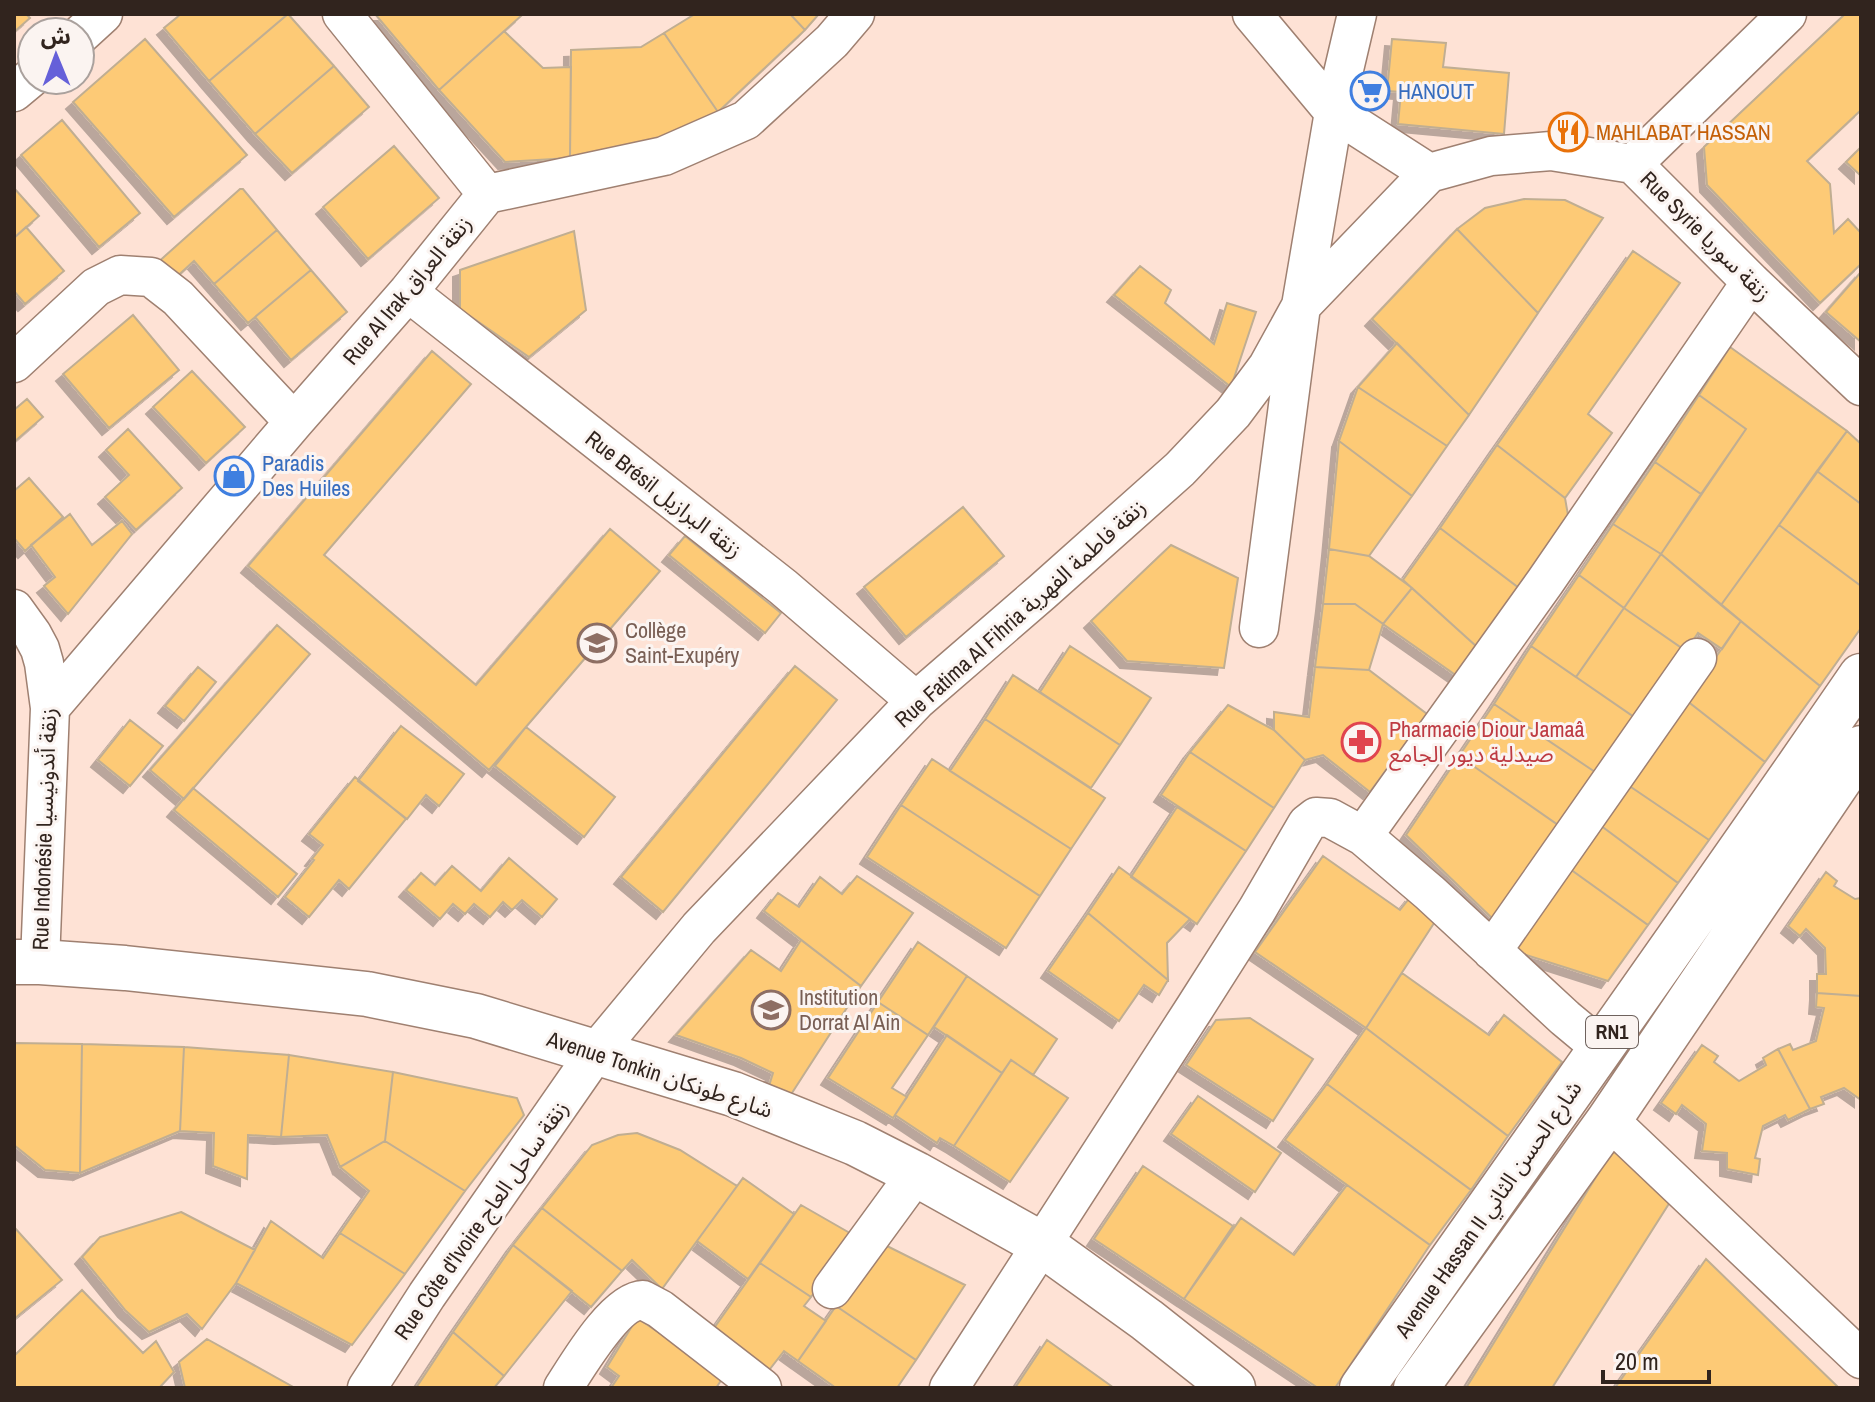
<svg xmlns="http://www.w3.org/2000/svg" width="1875" height="1402" viewBox="0 0 1875 1402" font-family="'Archivo Narrow','Noto Sans Arabic',sans-serif">
<style>
.building{fill:#fdca76;stroke:#c0ae92;stroke-width:2;filter:url(#shadow)}
.lines{fill:none;stroke-linecap:round;stroke-linejoin:round}
.street-casing{stroke:#9f8071;stroke-width:41}
.secondary-casing{stroke:#9f8071;stroke-width:47}
.primary-casing{stroke:#9f8071;stroke-width:47}
.street{stroke:#fff;stroke-width:38}
.secondary{stroke:#fff;stroke-width:44}
.primary{stroke:#fff;stroke-width:44}
.labels{text-anchor:middle;stroke-width:6;stroke-linejoin:round;paint-order:stroke}
.shield{fill:#fbf4f1;stroke:#6e625d;stroke-width:2}
.shield-label{font-size:20px;font-weight:bold;fill:#31241e}
.shop-label{font-size:22px;fill:#366cbe;stroke:#fbf4f1;text-anchor:start}
.food-label{font-size:22px;fill:#c56008;stroke:#fbf4f1;text-anchor:start}
.street-label{font-size:22px;fill:#31241e;stroke:#fbf4f1}
.education-label{font-size:22px;fill:#785e54;stroke:#fbf4f1;text-anchor:start}
.health-label{font-size:22px;fill:#be3a42;stroke:#fbf4f1;text-anchor:start}
</style>
<defs>
<filter id="shadow"><feDropShadow dx="-7" dy="7" stdDeviation="0" flood-color="#0004"/></filter>
</defs>
<rect width="100%" height="100%" fill="#fee2d5"/>
<path class="building" d="M14 14H26L30 18 14 32Z
M181 14H288L209 81 164 28Z
M288 14 334 66 255 134 209 81Z
M375 14H522V15L439 90Z
M695 14H790L805 30 718 112 664 33Z
M790 14H819L805 30Z
M1845 14H1861V110L1807 161 1830 184 1834 233 1848 219 1861 233V264L1820 303 1707 185 1704 147Z
M504 31 543 68 571 67 570 158 505 162 439 90Z
M664 33 718 112 677 132 615 154 570 158 571 50 641 47Z
M145 39 247 155 174 217 73 102Z
M1392 39 1446 43 1443 67 1509 73 1504 134 1398 124 1401 92 1387 91Z
M334 66 369 107 292 173 255 134Z
M62 120 140 213 99 247 21 155Z
M394 146 439 198 368 259 323 207Z
M1861 147V176L1846 162Z
M14 188 39 216 14 238Z
M240 189H243L277 230 214 284 194 261 172 281 156 264Z
M1524 199 1565 200 1603 218 1538 313 1457 229 1485 208Z
M26 227 64 271 25 304 14 291V238Z
M1457 229 1538 313 1469 415 1372 319Z
M277 230 311 270 248 323 214 284Z
M574 231 586 310 529 357 460 309V270Z
M1633 251 1680 283 1588 414 1612 433 1565 498 1497 445Z
M1140 266 1171 290 1165 303 1214 344 1227 303 1256 312 1231 387 1114 295Z
M311 270 347 312 291 360 255 317Z
M1861 272V342L1826 312Z
M133 315 179 370 109 428 63 374Z
M1397 343 1469 415 1447 446 1358 387Z
M1730 347 1847 431 1721 605 1661 554 1746 429 1699 395Z
M432 351 471 384 324 555 476 685 610 529 660 571 489 770 248 566Z
M192 371 245 427 206 463 153 407Z
M1358 387 1447 446 1412 496 1339 441Z
M1699 395 1746 429 1701 494 1655 462Z
M27 399 43 417 14 442V410Z
M128 429 182 488 136 530 105 497 129 475 106 450Z
M1847 431 1861 444V504L1817 471Z
M1339 441 1412 496 1369 556 1329 549Z
M1497 445 1565 498 1568 515 1519 588 1440 528Z
M1655 462 1701 494 1661 554 1613 524Z
M1817 471 1861 504V586L1779 525Z
M29 478 63 517 25 551 14 538V491Z
M963 507 1004 556 906 637 864 587Z
M70 514 92 545 122 521 132 534 68 614 44 586 55 577 31 545Z
M1613 524 1661 554 1624 608 1579 575Z
M1779 525 1861 586V628L1820 686 1721 605Z
M1440 528 1519 588 1477 647 1403 580Z
M685 536 781 613 765 633 669 555Z
M1171 545 1238 578 1224 668 1127 661 1091 621Z
M1329 549 1369 556 1412 588 1383 624 1355 604H1323Z
M1661 554 1741 621 1722 649 1698 633 1686 651 1624 608Z
M1579 575 1624 608 1576 677 1531 646Z
M1412 588 1477 647 1457 676 1383 624Z
M1323 604H1355L1383 624 1369 670 1315 667Z
M1624 608 1686 651 1637 719 1576 677Z
M1741 621 1820 686 1765 762 1686 700Z
M277 625 310 654 184 799 150 770Z
M1070 646 1151 698 1120 745 1040 692Z
M1531 646 1637 719 1598 774 1494 704Z
M795 666 837 700 663 912 621 877Z
M198 667 216 682 184 721 165 706Z
M1315 667 1369 670 1427 714 1370 792 1323 755 1305 760 1274 730V712L1309 717Z
M1013 675 1120 745 1091 788 985 719Z
M1686 700 1765 762 1709 840 1628 785Z
M1494 704 1598 774 1561 827 1459 756Z
M1228 705 1274 730 1305 760 1274 808 1190 752Z
M985 719 1105 798 1071 849 950 771Z
M130 720 163 746 130 786 98 760Z
M401 726 464 774 439 806 426 795 407 819 358 781Z
M526 727 615 797 584 837 495 766Z
M1190 752 1274 808 1246 851 1161 795Z
M1459 756 1561 827 1495 921 1406 835Z
M932 759 1071 849 1040 896 901 805Z
M355 777 406 819 349 889 339 880 309 917 285 897 314 860 312 859 323 845 309 834Z
M1628 785 1709 840 1678 883 1600 825Z
M193 788 297 874 278 897 174 810Z
M901 805 1040 896 1006 948 867 857Z
M1177 807 1246 851 1197 924 1131 877Z
M1600 825 1678 883 1648 925 1570 869Z
M1323 856 1400 910 1412 895 1438 917 1366 1028 1255 952Z
M509 858 557 899 542 917 522 900 512 910 503 902 490 917 474 904 465 914 453 904 440 919 406 890 421 873 435 885 452 866 481 891Z
M1119 867 1190 919 1167 943 1168 980 1088 913Z
M1570 869 1648 925 1608 981 1514 951Z
M1826 872 1837 881 1834 886 1855 899 1861 898V996L1817 993V974H1826L1825 948 1806 929 1800 936 1788 926Z
M857 876 913 913 861 986 764 911 778 893 799 907 820 877 842 894Z
M1088 913 1168 980 1159 995 1144 985 1119 1021 1048 971Z
M801 940 861 986 790 1096 769 1086 773 1073 741 1058 676 1035 751 950 781 971Z
M918 942 967 976 928 1035 878 1002Z
M1402 973 1489 1035 1504 1015 1562 1062 1508 1136 1366 1028Z
M967 976 1057 1039 1033 1075 1011 1060 1002 1073 934 1027Z
M1817 993 1861 996V1100L1844 1088 1821 1097 1824 1104 1810 1109 1778 1049 1790 1044 1793 1050 1816 1041 1824 1008 1816 1007Z
M878 1002 928 1035 892 1088 907 1097 893 1118 828 1078Z
M1250 1018 1313 1059 1273 1121 1186 1065 1216 1020Z
M1366 1028 1508 1136 1471 1190 1327 1084Z
M947 1035 1002 1073 954 1146 940 1138 937 1143 895 1115Z
M14 1043 82 1044 80 1173 45 1170 14 1145Z
M82 1044 184 1047 180 1131 80 1173Z
M1702 1045 1718 1056 1714 1062 1739 1081 1766 1065 1763 1058 1778 1049 1810 1109 1788 1120 1785 1115 1763 1126 1755 1158 1760 1159 1758 1175 1727 1169V1153L1702 1151 1706 1124 1682 1105 1676 1114 1661 1103Z
M184 1047 289 1055 281 1137 248 1135 247 1179 213 1166 214 1133 180 1131Z
M289 1055 393 1072 385 1141 340 1167 327 1135 281 1137Z
M1011 1060 1068 1098 1010 1182 954 1146Z
M393 1072 517 1098 524 1115 465 1191 385 1141Z
M1327 1084 1471 1190 1430 1245 1285 1140Z
M1198 1096 1281 1153 1255 1192 1171 1134Z
M637 1133 680 1150 737 1186 662 1289 632 1260 622 1271 542 1208 592 1145 618 1135Z
M385 1141 465 1191 405 1274 340 1233 369 1191 340 1167Z
M1612 1151 1677 1191 1552 1388H1466Z
M1143 1166 1233 1226 1184 1299 1094 1239Z
M743 1178 794 1214 748 1279 697 1241Z
M1347 1185 1430 1245 1335 1388H1318L1184 1299 1241 1218 1294 1255Z
M801 1205 855 1236 811 1297 760 1263Z
M542 1208 622 1271 591 1307 513 1245Z
M181 1212 255 1250 236 1283 202 1329 187 1314 149 1332 125 1310 82 1257 100 1237Z
M271 1221 323 1258 340 1233 405 1274 352 1345 236 1283Z
M14 1227 62 1280 14 1319Z
M881 1243 965 1285 916 1360 836 1306Z
M513 1245 572 1291 504 1376 453 1332Z
M1706 1259 1839 1388H1615Z
M760 1263 811 1297 804 1306 826 1321 798 1361 784 1351 766 1374 712 1331Z
M82 1290 143 1353 156 1341 174 1372 159 1388H14V1356Z
M836 1306 916 1360 897 1388H836L798 1361Z
M637 1318 724 1376 716 1388H611L619 1376 607 1367Z
M453 1332 504 1376 494 1388H416Z
M207 1339 295 1388H185L179 1362Z
M1047 1340 1114 1388H1015Z"/>
<g class="lines">
<g class="street-casing">
<path id="street" d="M342 14 487 194
M1252 14 1334 112 1429 173 1491 156 1551 151 1633 164 1751 282 1861 386
M80 35 103 14
M14 92 32 77
M1633 164 1787 14
M408 292 783 587 916 701
M14 363 96 287 120 275 151 277 178 298 294 422
M14 609 32 634 40 649 44 663 50 708 40 962
M1259 628 1301 306 1334 112 1357 14
M50 708 294 422 408 292 487 194 664 156 746 120 832 41 855 14
M1363 836 1545 582 1751 282
M1492 951 1697 658
M1609 1120 1861 1359
M832 1289 916 1174
M367 1388 427 1295 596 1052 699 928 916 701 1042 592 1180 469 1233 413 1268 366 1301 306 1429 173
M563 1388C578 1365 615 1301 643 1300L660 1309 762 1388
M949 1388 1194 1009 1257 910 1307 824 1316 817 1330 818 1363 836 1430 893 1565 1018 1601 1048"/>
</g>
<g class="secondary-casing">
<path id="secondary" d="M14 962H40L125 968 367 994 476 1016 733 1094 855 1143 916 1174 1043 1245 1147 1320 1233 1388"/>
</g>
<g class="primary-casing">
<path id="primary" d="M1362 1388C1528 1150 1697 915 1861 676
M1416 1388 1609 1120 1861 748"/>
</g>
<use href="#street" class="street"/>
<use href="#secondary" class="secondary"/>
<use href="#primary" class="primary"/>
</g>
<defs>
<g id="supermarket-ring" transform="scale(2)"><circle r="9.5" fill="#fbf4f1" stroke="#3f7fe0" stroke-width="1.5"/><path d="M-6-5.5h2.5l.6 2H6L4.5 2H-2.5L-4.4-4H-6ZM-1.5 3.2a1.3 1.3 0 1 0 .1 0ZM3 3.2a1.3 1.3 0 1 0 .1 0Z" fill="#3f7fe0"/></g>
<g id="restaurant-ring" transform="scale(2)"><circle r="9.5" fill="#fbf4f1" stroke="#e8710a" stroke-width="1.5"/><path d="M-5-6h1v4h1v-4h1v4h1v-4h1v5L-1.5 .5V6h-2V.5L-5-1ZM5-6V6H3V1.5H1.5Q1.5-4 5-6Z" fill="#e8710a"/></g>
<g id="shop-ring" transform="scale(2)"><circle r="9.5" fill="#fbf4f1" stroke="#3f7fe0" stroke-width="1.5"/><path d="M-5-2.5h2.3a2.7 3.5 0 0 1 5.4 0H5L5.5 6h-11ZM-1.5-2.5h3a1.5 2.3 0 0 0-3 0Z" fill="#3f7fe0"/></g>
<g id="school-ring" transform="scale(2)"><circle r="9.5" fill="#fbf4f1" stroke="#8d6e63" stroke-width="1.5"/><path d="M0-5L7-2L0 1L-7-2ZM-4 1L0 2.5L4 1V4Q0 6-4 4Z" fill="#8d6e63"/></g>
<g id="pharmacy-ring" transform="scale(2)"><circle r="9.5" fill="#fbf4f1" stroke="#e0444e" stroke-width="1.5"/><path d="M-2-6h4v4h4v4h-4v4h-4v-4h-4v-4h4Z" fill="#e0444e"/></g>
</defs>
<g fill-rule="evenodd">
<use href="#supermarket-ring" x="1370" y="91"/>
<use href="#restaurant-ring" x="1568" y="132"/>
<use href="#shop-ring" x="234" y="476"/>
<use href="#school-ring" x="597" y="643"/>
<use href="#pharmacy-ring" x="1361" y="742"/>
<use href="#school-ring" x="771" y="1010"/>
</g>
<g class="labels">
<rect class="shield" x="1586" y="1016" width="52" height="32" rx="6"/>
<g class="shield-label">
<text x="1612" y="1039">RN1</text>
</g>
<g class="shop-label">
<text x="1398" y="99">HANOUT</text>
<text x="262" y="471">Paradis<tspan x="262" dy="25">Des Huiles</tspan></text>
</g>
<g class="food-label">
<text x="1596" y="140">MAHLABAT HASSAN</text>
</g>
<g class="street-label">
<text transform="translate(1706 236) rotate(45)" y="8">Rue Syrie زنقة سوريا</text>
<text transform="translate(407 290) rotate(-50)" y="8">Rue Al Irak زنقة العراق</text>
<text transform="translate(664 494) rotate(38)" y="8">Rue Brésil زنقة البرازيل</text>
<text transform="translate(1020 613) rotate(-42)" y="8">Rue Fatima Al Fihria زنقة فاطمة الفهرية</text>
<text transform="translate(44 829) rotate(-88)" y="8">Rue Indonésie زنقة أندونيسيا</text>
<text transform="translate(660 1074) rotate(18)" y="8">Avenue Tonkin شارع طونكان</text>
<text transform="translate(1488 1209) rotate(-55)" y="8">Avenue Hassan II شارع الحسن الثاني</text>
<text transform="translate(481 1220) rotate(-55)" y="8">Rue Côte d'Ivoire زنقة ساحل العاج</text>
</g>
<g class="education-label">
<text x="625" y="638">Collège<tspan x="625" dy="25">Saint-Exupéry</tspan></text>
<text x="799" y="1005">Institution<tspan x="799" dy="25">Dorrat Al Ain</tspan></text>
</g>
<g class="health-label">
<text x="1389" y="737">Pharmacie Diour Jamaâ<tspan x="1389" dy="25">صيدلية ديور الجامع</tspan></text>
</g>
</g>
<rect width="1875" height="1402" fill="none" stroke="#31241e" stroke-width="32"/>
<g transform="translate(56 56) rotate(359)"><circle r="38" fill="#fbf4f1" stroke="#aaa19d" stroke-width="2"/>
<path d="M0-6L14 30L0 20L-14 30Z" fill="#6560d9"/>
<text y="-12" font-size="22" font-weight="bold" text-anchor="middle" fill="#31241e">ش</text>
</g>
<path d="M1603 1370v12h106v-12" fill="none" stroke="#31241e" stroke-width="4"/>
<text x="1615" y="1370" font-size="24" fill="#31241e" stroke="#fbf4f1" stroke-width="6" paint-order="stroke">20 m</text>
</svg>
